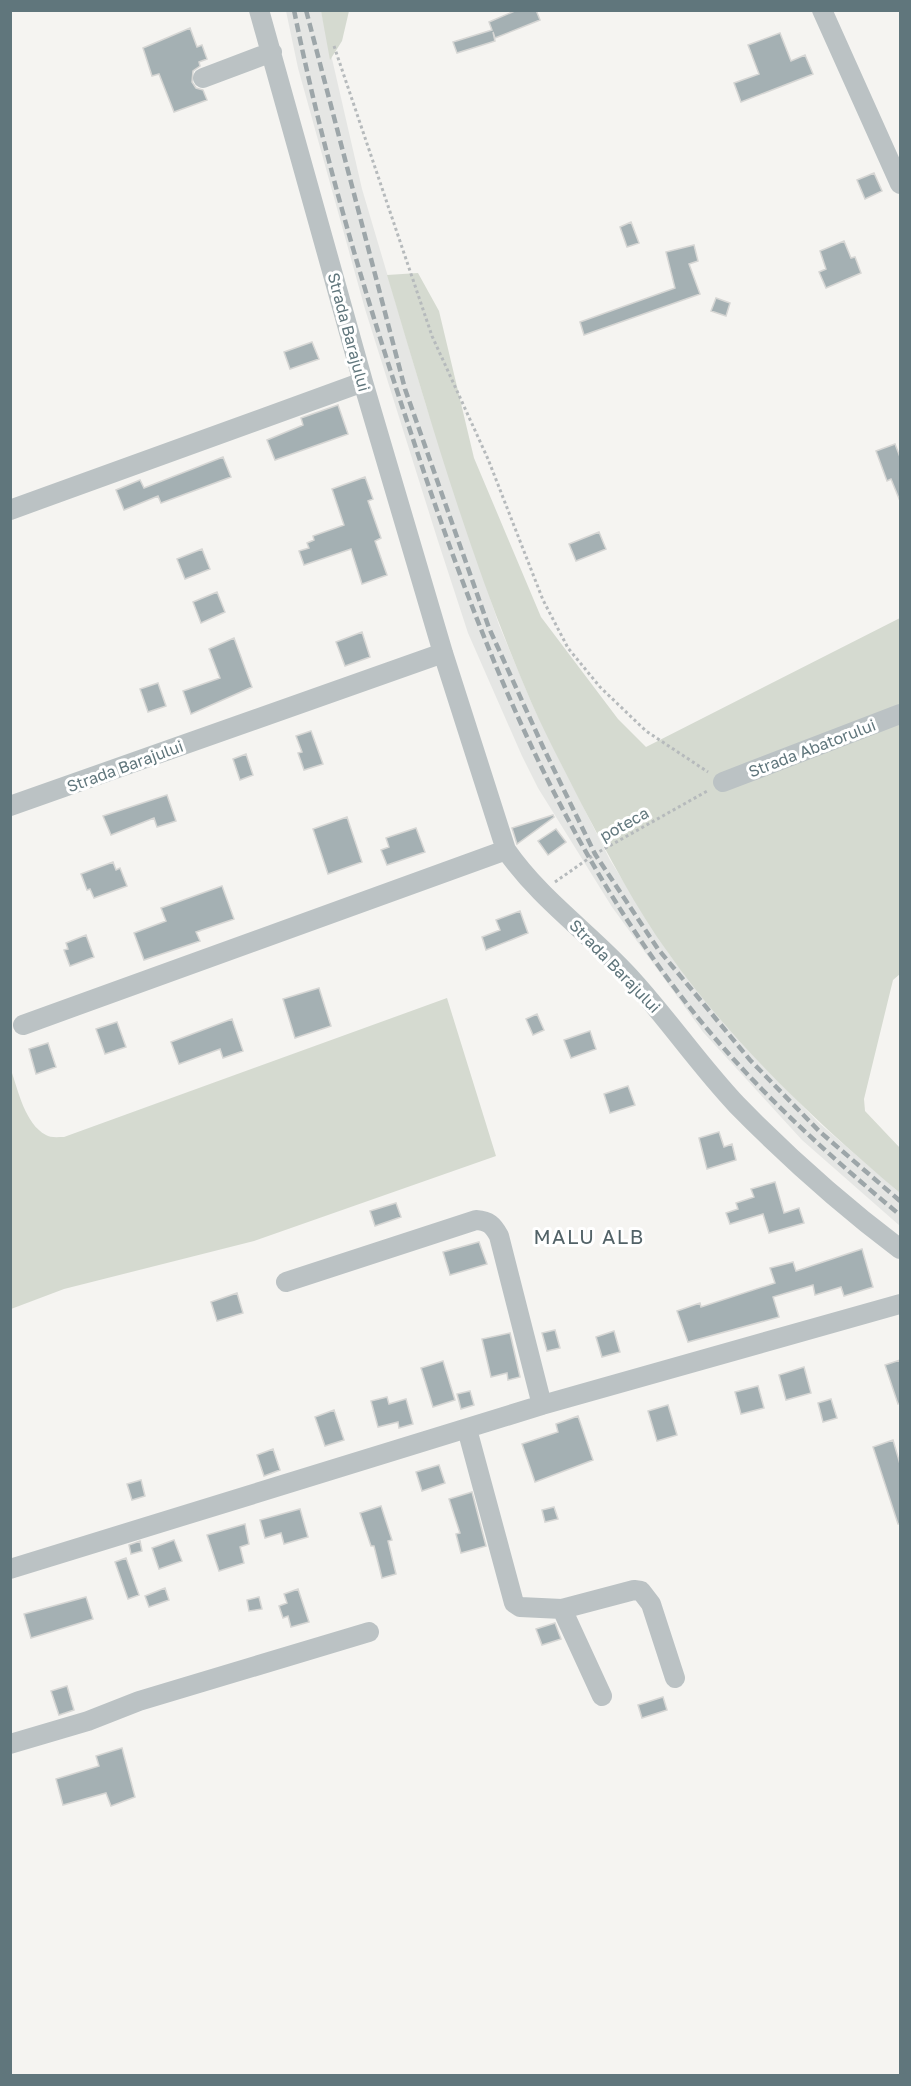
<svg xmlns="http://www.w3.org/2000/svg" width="911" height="2086" viewBox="0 0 911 2086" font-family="'Golos Text',sans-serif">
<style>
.built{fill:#e5e6e4}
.green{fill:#d5dad0}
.building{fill:#a4b0b3;stroke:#d6d6d4;stroke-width:1.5}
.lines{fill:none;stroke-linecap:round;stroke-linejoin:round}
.path{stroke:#b6babc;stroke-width:3;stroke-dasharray:3 3;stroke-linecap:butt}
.minor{stroke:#bbc2c4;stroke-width:20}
.rail{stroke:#9da6a9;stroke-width:4.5;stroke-dasharray:9 4.5;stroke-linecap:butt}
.labels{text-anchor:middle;stroke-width:6;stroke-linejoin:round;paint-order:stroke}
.street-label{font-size:16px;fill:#60767c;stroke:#fff}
.quarter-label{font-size:20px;letter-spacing:1.5px;fill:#526267;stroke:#fff}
</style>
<rect width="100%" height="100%" fill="#f5f4f1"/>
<path class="built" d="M286 11H321L362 189 426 405 499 625 533 706 562 765 610 860 669 954 718 1016 784 1087 819 1123 900 1193V1226L802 1140 703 1032 612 907 538 788 522 756 468 633 438 541 365 309 298 68Z"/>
<path class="green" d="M321 11H349L342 41 330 60Z
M418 273 439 311 474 458 541 617 618 719 646 747 900 618V974L893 980 864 1099 865 1111 900 1148V1193C816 1122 733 1044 669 954 635 907 609 856 582 805 565 771 547 738 532 704 472 566 430 419 387 275Z
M447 998 496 1156 254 1241 64 1289 11 1309V1070C18 1090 25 1124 46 1135 50 1138 58 1137 64 1137Z"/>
<path class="building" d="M517 10H536L540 20 495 38 493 32 495 41 457 53 453 42 492 30 489 22Z
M190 28 197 47 202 45 207 59 199 62 200 66 193 71 192 82 196 88 203 90 207 100 174 112 159 74 152 76 143 48Z
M780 33 791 61 805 55 813 74 741 102 734 83 759 74 748 45Z
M874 173 882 191 865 199 857 180Z
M631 222 639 243 627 247 620 227Z
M844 241 851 258 855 257 861 273 826 288 819 272 826 269 820 251Z
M694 245 698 261 689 264 700 294 584 335 580 322 675 288 666 252Z
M716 298 730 303 726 316 711 311Z
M312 342 319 359 290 369 284 352Z
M338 405 348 434 275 460 267 440 303 425 301 418Z
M895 444 900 457V501L891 479 887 481 876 451Z
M223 457 231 477 161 503 158 496 124 510 116 490 140 480 144 488Z
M365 477 373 499 368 501 381 538 375 541 387 575 362 584 351 549 304 565 299 551 309 548 307 543 314 540 313 536 344 525 332 489Z
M599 532 606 549 576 561 569 544Z
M202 549 210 569 185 579 177 559Z
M217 592 225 612 201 623 193 602Z
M362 632 370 657 345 666 336 642Z
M234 638 252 687 191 714 183 691 220 678 209 649Z
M158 683 166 706 148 712 140 689Z
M311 731 323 764 304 770 298 753 302 752 296 736Z
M246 754 253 775 240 780 233 759Z
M167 795 176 821 157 827 154 818 111 835 103 816Z
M553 815 554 817 517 844 512 828Z
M347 817 362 862 328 874 313 829Z
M416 828 425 852 387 865 381 850 389 847 386 838Z
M556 829 566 842 548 855 538 841Z
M113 862 116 870 120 868 127 886 94 898 90 889 87 890 81 874Z
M222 886 234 919 196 932 200 941 144 960 134 933 166 921 161 908Z
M520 911 528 933 486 950 482 937 500 930 496 920Z
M86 935 94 957 70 966 64 950 68 949 66 943Z
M319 988 331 1026 295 1038 283 999Z
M537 1014 544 1030 533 1035 526 1019Z
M232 1019 243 1051 223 1058 220 1049 179 1064 171 1042Z
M117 1022 126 1047 105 1054 96 1029Z
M590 1031 596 1049 571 1058 564 1040Z
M48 1043 56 1067 36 1074 29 1049Z
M628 1086 635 1105 610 1113 604 1094Z
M719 1132 724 1147 732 1144 736 1160 707 1169 699 1138Z
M775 1182 784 1213 799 1208 804 1223 769 1233 763 1214 730 1224 726 1213 738 1209 736 1203 754 1197 751 1189Z
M396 1203 401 1217 375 1226 370 1211Z
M479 1242 487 1264 450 1275 443 1252Z
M862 1249 873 1287 844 1296 841 1287 815 1295 813 1285 773 1297 779 1317 688 1342 677 1311 700 1303 701 1307 775 1283 770 1268 793 1262 796 1271Z
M237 1293 243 1313 217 1321 211 1302Z
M555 1330 560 1348 547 1351 542 1333Z
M614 1331 620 1352 602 1357 596 1337Z
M510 1333 520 1377 508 1380 507 1373 491 1377 482 1339Z
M900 1360V1403L898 1404 885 1365Z
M443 1361 455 1400 433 1407 421 1368Z
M804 1367 811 1393 786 1400 779 1375Z
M758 1386 764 1408 741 1414 735 1392Z
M470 1391 474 1405 461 1409 457 1394Z
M387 1397 389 1404 406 1399 413 1424 399 1428 398 1422 378 1427 371 1401Z
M831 1399 837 1418 823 1422 818 1403Z
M668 1405 677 1435 657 1441 648 1411Z
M334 1410 344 1440 325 1446 315 1417Z
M578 1416 593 1460 535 1482 522 1444 558 1432 556 1424Z
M893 1440 900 1464V1524H898L873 1447Z
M273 1449 280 1470 264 1476 257 1455Z
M439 1465 445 1483 422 1491 416 1472Z
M141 1480 145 1496 132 1500 127 1484Z
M472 1492 486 1546 461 1553 456 1534 460 1533 449 1499Z
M381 1506 392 1540 388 1541 396 1574 382 1578 374 1546H371L360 1513Z
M554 1507 558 1519 545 1522 542 1510Z
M300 1509 308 1537 284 1544 281 1533 265 1538 260 1520Z
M245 1524 249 1544 240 1547 244 1563 219 1571 207 1535Z
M174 1540 182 1561 159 1569 152 1548Z
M140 1541 142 1551 131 1554 129 1545Z
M126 1558 139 1595 128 1599 115 1562Z
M165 1588 169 1600 149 1607 145 1596Z
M298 1589 309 1622 291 1627 288 1616 283 1618 279 1606 287 1603 284 1594Z
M86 1597 93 1619 31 1638 24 1614Z
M259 1597 262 1609 249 1611 247 1600Z
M555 1623 561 1639 542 1645 536 1629Z
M67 1686 74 1710 59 1715 51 1691Z
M663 1697 667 1710 642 1718 638 1705Z
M122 1748 135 1797 111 1806 106 1793 63 1805 56 1779 99 1766 96 1756Z"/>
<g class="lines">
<path class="path" d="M334 46 432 336 488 459 543 600 568 648 600 687 646 731 708 772
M555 882 595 854 709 790"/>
<path class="minor" d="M259 10 363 382 443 653 506 850C542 902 594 936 635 983 670 1022 701 1067 737 1105 787 1156 843 1206 900 1249
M822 10 900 184
M203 78 272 52
M10 510 363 382
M723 782 900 714
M10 806 443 653
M23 1025 506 850
M286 1282 476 1220C489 1221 493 1225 499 1236L542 1405
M467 1429 514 1603 520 1607 562 1609 634 1590 641 1591 651 1604 675 1678
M10 1569 542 1405 900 1304
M562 1609 602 1696
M10 1744 88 1721 139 1701 369 1632"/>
<path class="rail" d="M294 10C322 150 363 289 408 424 474 626 550 825 680 995 743 1078 821 1149 900 1215
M306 10 405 389 489 628 543 747 595 854 658 949 750 1060 819 1131 900 1201"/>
</g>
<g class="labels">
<g class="street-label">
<text transform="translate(349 332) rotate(75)" y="6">Strada Barajului</text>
<text transform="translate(812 748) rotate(-21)" y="6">Strada Abatorului</text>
<text transform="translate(125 766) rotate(-20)" y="6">Strada Barajului</text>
<text transform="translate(624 824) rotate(-29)" y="6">poteca</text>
<text transform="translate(615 966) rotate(46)" y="6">Strada Barajului</text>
</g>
<g class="quarter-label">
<text x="589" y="1244">MALU ALB</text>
</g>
</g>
<rect width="911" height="2086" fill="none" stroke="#60767c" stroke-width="24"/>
</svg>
